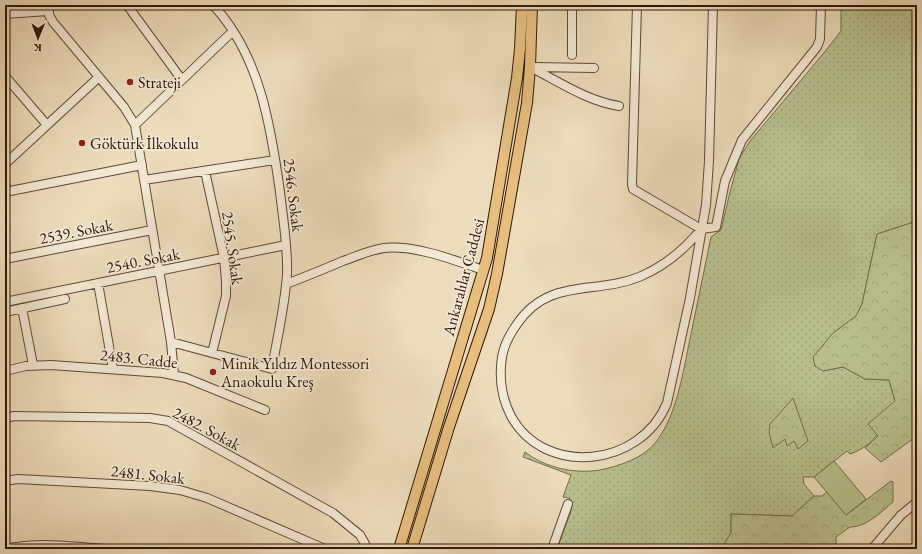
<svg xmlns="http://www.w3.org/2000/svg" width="922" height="554" viewBox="0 0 922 554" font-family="'EB Garamond',serif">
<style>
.grass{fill:url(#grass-dots);stroke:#746c4b;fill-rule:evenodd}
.forest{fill:url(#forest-crowns);stroke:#746c4b}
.garden{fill:#b9c08f;stroke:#746c4b}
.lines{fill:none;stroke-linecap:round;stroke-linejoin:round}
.minor-casing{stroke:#5f4934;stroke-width:10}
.major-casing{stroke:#301807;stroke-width:12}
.minor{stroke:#f3e8d3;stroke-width:8}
.major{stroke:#e6be7e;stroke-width:10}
.poi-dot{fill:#8f2418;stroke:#f3e8d3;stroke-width:1.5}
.labels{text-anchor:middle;stroke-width:3.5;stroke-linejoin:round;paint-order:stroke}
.poi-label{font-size:16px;fill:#301807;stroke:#f3e8d3;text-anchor:start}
.street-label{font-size:16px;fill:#301807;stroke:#f3e8d3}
</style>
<defs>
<pattern id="grass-dots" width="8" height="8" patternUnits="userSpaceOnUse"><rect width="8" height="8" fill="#b9c08f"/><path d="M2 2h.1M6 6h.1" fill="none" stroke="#9fa47a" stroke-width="1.8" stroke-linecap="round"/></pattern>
<pattern id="forest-crowns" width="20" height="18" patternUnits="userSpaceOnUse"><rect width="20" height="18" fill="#b9c08f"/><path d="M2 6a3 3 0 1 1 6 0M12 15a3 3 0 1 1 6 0" fill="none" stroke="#9fa47a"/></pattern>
</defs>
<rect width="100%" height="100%" fill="#ecdcbb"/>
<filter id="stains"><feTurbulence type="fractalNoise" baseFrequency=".005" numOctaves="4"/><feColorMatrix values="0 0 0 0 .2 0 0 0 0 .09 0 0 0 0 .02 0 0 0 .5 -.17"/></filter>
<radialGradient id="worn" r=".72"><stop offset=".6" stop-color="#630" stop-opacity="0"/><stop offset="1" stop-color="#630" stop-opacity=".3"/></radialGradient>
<path class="grass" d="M841 5H917V221L877 234 862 304 856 316 833 333 823 371 843 367 865 379 889 380 895 401C884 424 877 445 850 454L847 451 814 477H803L804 484 814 496 792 516 731 514V533L721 549H557L571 511 572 502 569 498 563 497 571 475 523 457 525 452C546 468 574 474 600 470 619 466 644 458 656 442 677 415 683 372 690 339 697 305 704 271 711 237L721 230 730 192 739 159 750 141 823 54 841 31ZM793 398 785 439 773 447Z"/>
<path class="forest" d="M917 221V436L881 462 865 448 878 436 868 424 895 401 889 380 865 379 843 367 823 371 815 366 813 357 833 333 856 316 862 304 877 234Z
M793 398 808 441 798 449 794 441 787 446 785 439 773 448 769 432 770 424Z
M891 481 893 482V502C881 512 867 527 850 527L836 537V549H721L731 533V514L792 516 814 496H822L827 492 846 515Z"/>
<path class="garden" d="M834 461 866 499 846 515 814 477Z"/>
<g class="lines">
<g class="minor-casing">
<path id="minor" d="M49 5V15L53 22 124 107 135 125 171 342 174 375
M127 5 182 80
M637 5 632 184 633 189 701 229 716 227 725 181 742 140 817 47 820 39 821 5
M5 14 48 11
M572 55V5
M530 67C558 81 587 101 619 106
M533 67 594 68
M5 76 47 125
M135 125 233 31
M5 164 99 77
M205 171 224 258 226 281V296L212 353
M144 180 275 160
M5 183 7 192
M5 192 142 165
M701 229C685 249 663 267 639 277 595 295 549 277 517 324 510 334 504 344 502 357 499 377 501 397 511 416 545 478 641 467 667 403L690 298 706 205 709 161 713 5
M5 259 152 230
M98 283 113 369
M286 284C305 277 324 269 343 261 357 256 370 250 384 248 416 245 454 260 483 270
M5 302 286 245
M22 308 33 365
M5 312 65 299
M171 342 272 369C277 338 285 306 287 274 288 247 283 219 280 192 271 127 260 55 213 5
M5 371 26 366 51 365 163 373 186 378 265 410
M5 419 13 416 150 418 168 421 333 513 360 535 365 544V549
M5 481 18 479 150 486 180 490 207 498 325 549
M5 549C38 542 71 546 104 549
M552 549 568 504
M872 549 901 515 917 502"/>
</g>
<g class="major-casing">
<path id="major" d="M399 549 487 258 517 78 520 49 522 5
M412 549 449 427 489 309 497 274 527 103 530 67 532 5"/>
</g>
<use href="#minor" class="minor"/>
<use href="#major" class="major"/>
</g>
<g class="poi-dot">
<circle cx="130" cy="82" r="4"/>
<circle cx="82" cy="143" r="4"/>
<circle cx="213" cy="372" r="4"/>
</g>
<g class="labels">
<g class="poi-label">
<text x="138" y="88">Strateji</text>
<text x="90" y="149">Göktürk İlkokulu</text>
<text x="221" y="369">Minik Yıldız Montessori<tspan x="221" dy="18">Anaokulu Kreş</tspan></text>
</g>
<g class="street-label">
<text transform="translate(294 195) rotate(83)" y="6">2546. Sokak</text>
<text transform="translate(76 231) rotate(-11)" y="6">2539. Sokak</text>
<text transform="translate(233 248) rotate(82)" y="6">2545. Sokak</text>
<text transform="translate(143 260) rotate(-11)" y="6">2540. Sokak</text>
<text transform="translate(463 277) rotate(-75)" y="6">Ankaralılar Caddesi</text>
<text transform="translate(139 358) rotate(6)" y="6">2483. Cadde</text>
<text transform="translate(207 428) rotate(28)" y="6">2482. Sokak</text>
<text transform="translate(148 474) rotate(6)" y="6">2481. Sokak</text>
</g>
</g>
<rect width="922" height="554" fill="none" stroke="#ecdcbb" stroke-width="20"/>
<rect x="6" y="6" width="910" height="542" fill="none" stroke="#301807" stroke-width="2"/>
<rect x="10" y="10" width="902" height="534" fill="none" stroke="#301807"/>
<g transform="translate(38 38) rotate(181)" stroke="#f3e8d3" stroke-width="3" paint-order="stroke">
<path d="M0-3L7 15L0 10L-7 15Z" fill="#301807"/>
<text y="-6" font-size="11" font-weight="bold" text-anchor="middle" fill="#301807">K</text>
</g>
<rect width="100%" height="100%" filter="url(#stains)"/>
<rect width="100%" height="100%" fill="url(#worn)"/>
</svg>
